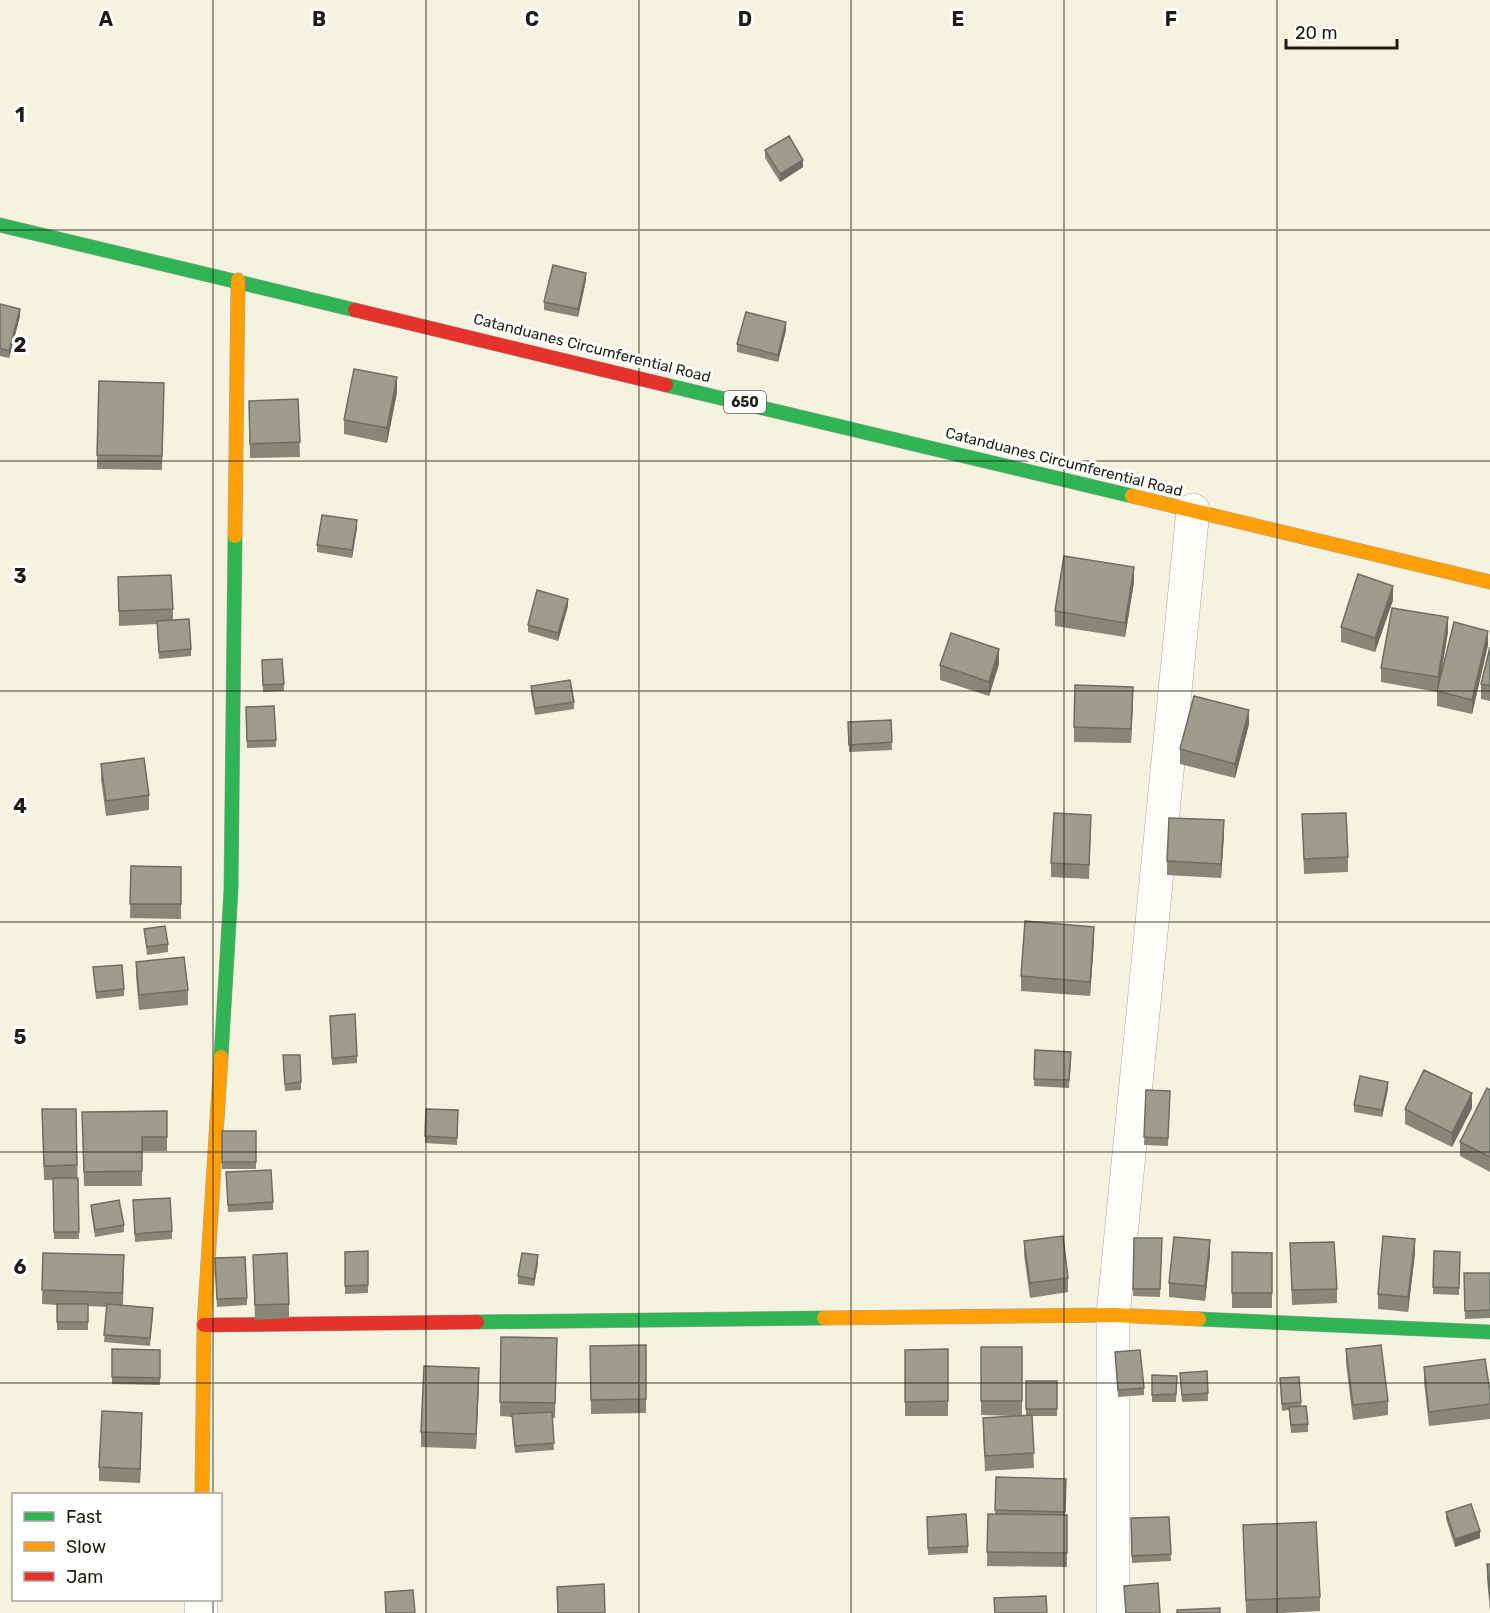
<svg xmlns="http://www.w3.org/2000/svg" width="1490" height="1613" viewBox="0 0 1490 1613" font-family="Rubik,sans-serif">
<style>
.lines{fill:none;stroke-linecap:round;stroke-linejoin:round}
.street-casing{stroke:#a9a798;stroke-width:34}
.fast-casing{stroke:#a9a798;stroke-width:15}
.slow-casing{stroke:#a9a798;stroke-width:15}
.jam-casing{stroke:#a9a798;stroke-width:15}
.street{stroke:#fefdfa;stroke-width:33}
.fast{stroke:#30b455;stroke-width:14}
.slow{stroke:#ff9f0a;stroke-width:14}
.jam{stroke:#e5322d;stroke-width:14}
.wall{fill:#878679}
.shaded-wall{fill:#6e6d63}
.building{fill:#9d9c8d;stroke:#6e6d63;stroke-width:1.5}
.grid{fill:none;stroke:#1f1d11;stroke-width:1.5;stroke-opacity:0.55}
.labels{text-anchor:middle;stroke-width:6;stroke-linejoin:round;paint-order:stroke}
.shield{fill:#fff;stroke:#626158;stroke-width:1.5}
.shield-label{font-size:14px;font-weight:bold;fill:#1f1d11}
.street-label{font-size:15px;fill:#1f1d11;stroke:#fff}
.grid-label{font-size:20px;text-anchor:middle;font-weight:bold;fill:#1f1d11;stroke:#fff;stroke-width:6;stroke-linejoin:round;paint-order:stroke}
</style>
<rect width="100%" height="100%" fill="#f5f3e0"/>
<g class="lines">
<g class="street-casing">
<path id="street" d="M201 1613V1600
M1113 1613V1315L1193 510"/>
</g>
<g class="fast-casing">
<path id="fast" d="M0 225 355 310
M666 385 1132 496
M221 1057 231 890 235 536
M1199 1319 1490 1332
M477 1322 824 1318"/>
</g>
<g class="slow-casing">
<path id="slow" d="M1132 496 1490 582
M235 536 238 280
M824 1318 1113 1315 1199 1319
M202 1494 204 1325 221 1057"/>
</g>
<g class="jam-casing">
<path id="jam" d="M355 310 666 385
M204 1325 477 1322"/>
</g>
<use href="#street" class="street"/>
<use href="#fast" class="fast"/>
<use href="#slow" class="slow"/>
<use href="#jam" class="jam"/>
</g>
<path class="wall" d="M765 150 803 167 780 182 765 158Z
M586 280 578 317 544 310V302Z
M0 304 20 316 9 358 0 356Z
M786 330 778 362 737 352V344Z
M397 392 387 443 344 434V420Z
M164 398 162 470 97 469V455Z
M298 399 300 457 250 458 249 401Z
M357 528 352 558 317 552V545Z
M118 577 173 609V620L191 649V656L159 659 157 624 119 626Z
M1134 582 1125 637 1055 626V611Z
M1393 600 1375 652 1341 642V627Z
M568 606 558 641 528 632V625Z
M1448 632 1439 686 1488 645 1472 714 1437 706V692L1381 682V668Z
M1490 647V701L1481 699V684Z
M262 660 284 684V691L263 692Z
M999 664 989 696 940 680V665Z
M531 686 574 702V709L535 715 531 693Z
M1133 701 1131 743 1074 742V727Z
M246 707 276 740V747L247 748Z
M891 720 892 750 849 752 848 730Z
M1249 724 1235 778 1180 764V749Z
M101 764 149 795V810L106 816 101 779Z
M1302 814 1348 857V872L1304 874Z
M1091 829 1089 879 1051 877V863Z
M1224 835 1221 878 1167 875V861Z
M131 866 181 867V919L130 918Z
M144 929 168 944V952L147 955Z
M1094 941 1090 996 1021 991V976Z
M136 962 188 990V1005L139 1010 136 976Z
M93 967 124 989V996L96 999Z
M330 1023 357 1056V1063L332 1065Z
M1035 1050 1071 1059 1069 1088 1034 1086Z
M283 1063 301 1082V1090L285 1091Z
M1388 1089 1382 1117 1354 1112V1105Z
M1146 1090 1170 1091 1168 1146 1144 1145Z
M1490 1090V1172L1460 1156V1142Z
M1472 1108 1452 1147 1405 1124V1109Z
M42 1109H76L79 1239H54L53 1180H44Z
M458 1110 457 1145 425 1143V1136Z
M167 1111V1151H142V1186H84L82 1112Z
M222 1131H256V1169H222Z
M226 1172 273 1202V1210L228 1212Z
M91 1205 124 1225V1232L95 1237 91 1212Z
M133 1207 172 1231V1239L135 1242Z
M1134 1238H1162L1160 1297 1133 1296Z
M1024 1241 1068 1278V1292L1030 1298 1024 1255Z
M1290 1243 1337 1289V1303L1292 1305Z
M368 1251V1293L345 1294V1252Z
M1434 1251 1460 1252 1459 1295 1433 1294Z
M1232 1252 1272 1253V1308H1232Z
M43 1253 124 1270 123 1305 153 1315 150 1346 104 1342 107 1307 88 1306V1330H57V1305L42 1304Z
M1415 1253 1408 1312 1378 1309V1294Z
M253 1255 289 1304V1318L255 1320Z
M1210 1255 1205 1301 1169 1297V1283Z
M538 1263 534 1286 518 1284V1276Z
M215 1266 247 1298V1305L217 1307Z
M1464 1273H1490V1318L1465 1319Z
M501 1337 557 1338 555 1418H552L554 1450 515 1453 512 1417 500 1416Z
M646 1345V1413L591 1414 590 1346Z
M981 1347H1022V1416L1026 1415V1381H1057V1416H1032L1034 1468 985 1471 983 1433V1418L1017 1416 981 1415Z
M112 1349 160 1350V1385L112 1384Z
M948 1349V1416H905V1350Z
M1346 1349 1388 1401V1415L1353 1420 1346 1363Z
M1115 1352 1144 1388V1395L1118 1397Z
M1424 1367 1490 1392V1419L1429 1426 1424 1382Z
M1152 1375 1177 1376 1176 1402H1152Z
M1280 1378 1301 1402V1406L1308 1424V1432L1291 1433 1289 1410 1282 1411Z
M1180 1380 1208 1393V1401L1182 1402Z
M479 1382 476 1449 421 1447V1432Z
M142 1427 140 1483 99 1481V1467Z
M996 1477 1066 1479 1065 1515H1067V1567L987 1566 988 1514H995Z
M1446 1512 1480 1538 1455 1547 1446 1519Z
M927 1517 968 1546V1553L928 1555Z
M1169 1517 1171 1561 1132 1563 1131 1518Z
M1243 1525 1320 1597V1611L1282 1613H1246Z
M1487 1564H1490V1612L1487 1578Z"/>
<path class="shaded-wall" d="M803 160V167L780 182V174Z
M586 273V280L578 317V309Z
M20 309V316L9 358V351Z
M786 322V330L778 362V355Z
M397 377V392L387 443V428Z
M357 520V528L352 558V550Z
M1134 567V582L1125 637V623Z
M1393 586V600L1375 652V638Z
M568 599V606L558 641V633Z
M1448 617V632L1438 692V677Z
M1488 631V645L1472 714V700Z
M999 649V664L989 696V682Z
M1133 687V701L1131 743V729Z
M1249 710V724L1235 778V764Z
M1224 820V835L1221 878V864Z
M1094 927V941L1090 996V982Z
M1388 1082V1089L1382 1117V1110Z
M1472 1093V1108L1452 1147V1133Z
M1415 1239V1253L1408 1312V1297Z
M1210 1240V1255L1205 1301V1286Z
M538 1255V1263L534 1286V1279Z
M479 1368V1382L476 1449V1434Z
M142 1413V1427L140 1483V1469Z
M1480 1531V1538L1455 1547V1539Z"/>
<path class="building" d="M789 136 803 160 780 174 765 150Z
M553 265 586 273 578 309 544 302Z
M0 304 20 309 9 351 0 348Z
M746 312 786 322 778 355 737 344Z
M354 369 397 377 387 428 344 420Z
M99 381 164 383 162 456 97 455Z
M298 399 300 442 250 444 249 401Z
M322 515 357 520 352 550 317 545Z
M1064 556 1134 567 1125 623 1055 611Z
M1358 574 1393 586 1375 638 1341 627Z
M171 575 173 609 119 611 118 577Z
M537 590 568 599 558 633 528 625Z
M1392 608 1448 617 1438 677 1381 668Z
M189 619 191 649 159 652 157 621Z
M1454 622 1488 631 1472 700 1437 691Z
M951 633 999 649 989 682 940 665Z
M1490 647V686L1481 684Z
M282 659 284 684 263 685 262 660Z
M570 680 574 702 535 708 531 686Z
M1075 685 1133 687 1131 729 1074 727Z
M1194 696 1249 710 1235 764 1180 749Z
M274 706 276 740 247 741 246 707Z
M891 720 892 742 849 745 848 722Z
M144 758 149 795 106 801 101 764Z
M1054 813 1091 815 1089 865 1051 863Z
M1346 813 1348 857 1304 859 1302 814Z
M1169 818 1224 820 1221 864 1167 861Z
M131 866 181 867V904H130Z
M1025 921 1094 927 1090 982 1021 976Z
M165 926 168 944 147 947 144 929Z
M184 957 188 990 139 995 136 962Z
M122 965 124 989 96 992 93 967Z
M355 1014 357 1056 332 1058 330 1016Z
M1035 1050 1071 1052 1069 1080 1034 1079Z
M283 1055H300L301 1082 285 1084Z
M1424 1070 1472 1093 1452 1133 1405 1109Z
M1360 1076 1388 1082 1382 1110 1354 1105Z
M1487 1088 1490 1090V1157L1460 1142Z
M1146 1090 1170 1091 1168 1138 1144 1137Z
M42 1109H76L77 1165 44 1166Z
M426 1109 458 1110 457 1138 425 1136Z
M167 1111V1137H142V1171L84 1172 82 1112Z
M222 1131H256V1162H222Z
M271 1170 273 1202 228 1205 226 1172Z
M53 1178H78L79 1232H54Z
M170 1198 172 1231 135 1234 133 1200Z
M119 1200 124 1225 95 1230 91 1205Z
M1063 1236 1068 1278 1030 1283 1024 1241Z
M1383 1236 1415 1239 1408 1297 1378 1294Z
M1174 1237 1210 1240 1205 1286 1169 1283Z
M1134 1238H1162L1160 1289H1133Z
M1334 1242 1337 1289 1292 1290 1290 1243Z
M368 1251V1285L345 1286V1252Z
M1434 1251 1460 1252 1459 1288 1433 1287Z
M1232 1252 1272 1253V1293H1232Z
M43 1253 124 1255 122 1293 42 1290Z
M287 1253 289 1304 255 1305 253 1255Z
M522 1253 538 1255 534 1279 518 1276Z
M245 1257 247 1298 217 1299 215 1258Z
M1464 1273H1490V1310L1465 1311Z
M57 1304H88V1322H57Z
M107 1304 153 1308 150 1338 104 1335Z
M501 1337 557 1338 555 1403 500 1402Z
M646 1345V1399L591 1400 590 1346Z
M1381 1345 1388 1401 1353 1405 1346 1349Z
M981 1347H1022V1401H981Z
M112 1349 160 1350V1378L112 1377Z
M948 1349V1401L905 1402V1350Z
M1140 1350 1144 1388 1118 1390 1115 1352Z
M1485 1359 1490 1392V1404L1429 1412 1424 1367Z
M424 1366 479 1368 476 1434 421 1432Z
M1207 1371 1208 1393 1182 1395 1180 1373Z
M1152 1375 1177 1376 1176 1394 1152 1395Z
M1299 1377 1301 1402 1282 1404 1280 1378Z
M1026 1381H1057V1409H1026Z
M1306 1406 1308 1424 1291 1425 1289 1407Z
M102 1411 142 1413 140 1469 99 1467Z
M552 1412 554 1443 515 1446 512 1414Z
M1032 1415 1034 1453 985 1456 983 1418Z
M996 1477 1066 1479 1065 1512 995 1510Z
M1471 1504 1480 1531 1455 1539 1446 1512Z
M966 1514 968 1546 928 1548 927 1517Z
M988 1514 1067 1515V1553L987 1552Z
M1169 1517 1171 1554 1132 1556 1131 1518Z
M1316 1522 1320 1597 1246 1600 1243 1525Z
M1487 1564H1490V1598Z
M1158 1583 1160 1613H1126L1124 1586Z
M604 1584 605 1613H558L557 1587Z
M413 1590 415 1613H386L385 1592Z
M1046 1596 1047 1613H995L994 1598Z
M1220 1608V1613H1177V1610Z"/>
<path class="grid" d="M213 0V1494M426 0V1613M639 0V1613M851 0V1613M1064 0V1613M1277 0V1613M0 230H1490M0 461H1490M0 691H1490M0 922H1490M0 1152H1490M0 1383H1490M213 1600V1613"/>
<g class="labels">
<rect class="shield" x="724" y="391" width="42" height="22" rx="4.5"/>
<g class="shield-label">
<text x="745" y="407">650</text>
</g>
<g class="street-label">
<text transform="translate(592 348) rotate(14)" y="5">Catanduanes Circumferential Road</text>
<text transform="translate(1064 462) rotate(14)" y="5">Catanduanes Circumferential Road</text>
</g>
</g>
<g class="grid-label">
<text x="106" y="26">A</text>
<text x="319" y="26">B</text>
<text x="532" y="26">C</text>
<text x="745" y="26">D</text>
<text x="958" y="26">E</text>
<text x="1171" y="26">F</text>
<text x="20" y="122">1</text>
<text x="20" y="352">2</text>
<text x="20" y="583">3</text>
<text x="20" y="813">4</text>
<text x="20" y="1044">5</text>
<text x="20" y="1274">6</text>
</g>
<rect x="12" y="1493" width="210" height="108" fill="#ffffff" stroke="#a5a5a0" stroke-width="1.5"/>
<rect x="24" y="1512" width="30" height="9" fill="#30b455" stroke="#a5a5a0" stroke-width="1.5"/>
<text x="66" y="1523" font-size="18" fill="#1f1d11">Fast</text>
<rect x="24" y="1542" width="30" height="9" fill="#ff9f0a" stroke="#a5a5a0" stroke-width="1.5"/>
<text x="66" y="1553" font-size="18" fill="#1f1d11">Slow</text>
<rect x="24" y="1572" width="30" height="9" fill="#e5322d" stroke="#a5a5a0" stroke-width="1.5"/>
<text x="66" y="1583" font-size="18" fill="#1f1d11">Jam</text>
<path d="M1286 39v9h111v-9" fill="none" stroke="#1f1d11" stroke-width="3"/>
<text x="1295" y="39" font-size="18" fill="#1f1d11" stroke="#ffffff" stroke-width="4.5" paint-order="stroke">20 m</text>
</svg>
